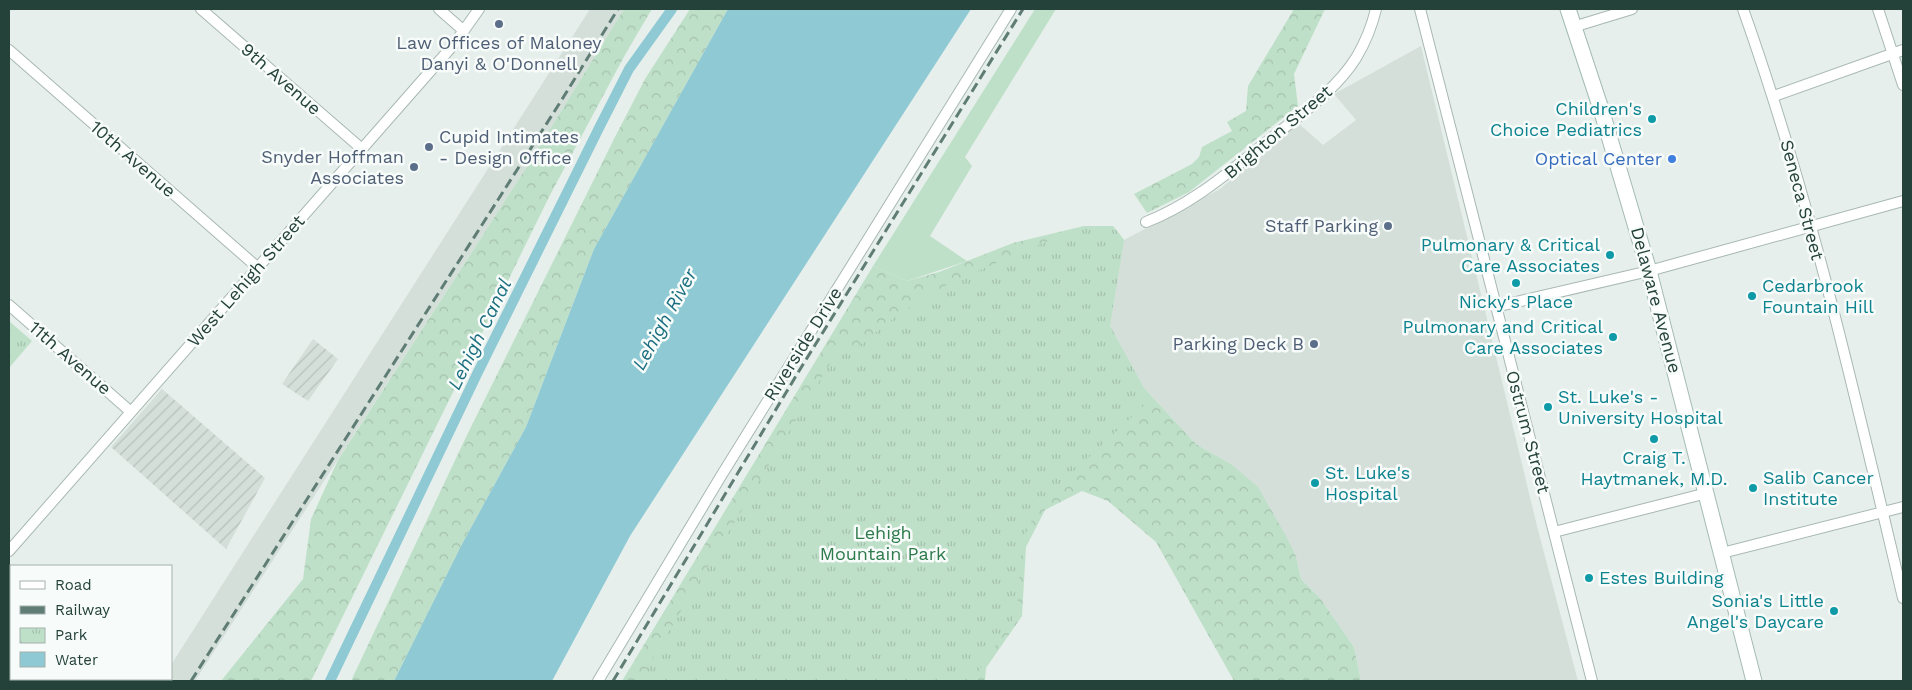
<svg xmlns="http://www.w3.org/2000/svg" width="1912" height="690" viewBox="0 0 1912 690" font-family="'Work Sans',sans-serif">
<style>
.built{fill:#d4dfda}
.industrial{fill:url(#industrial-furrows)}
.grass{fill:#bfe0c8}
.forest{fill:url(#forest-crowns)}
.park{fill:url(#park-tufts)}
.water{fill:#8ec9d4}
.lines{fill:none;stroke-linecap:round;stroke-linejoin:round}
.canal{stroke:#8ec9d4;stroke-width:10}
.minor-casing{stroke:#a8b8b2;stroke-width:12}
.secondary-casing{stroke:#a4bbb3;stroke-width:17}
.minor{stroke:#fff;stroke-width:10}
.secondary{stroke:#fff;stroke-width:15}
.rail{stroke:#5f7d75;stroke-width:3;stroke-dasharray:10 5;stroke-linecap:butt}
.service-dot{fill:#5c6f8a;stroke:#f7fbf9;stroke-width:2}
.culture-dot{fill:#0f9aa8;stroke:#f7fbf9;stroke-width:2}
.shop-dot{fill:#3f7fe0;stroke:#f7fbf9;stroke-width:2}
.labels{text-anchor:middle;stroke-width:5;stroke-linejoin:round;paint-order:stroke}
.service-label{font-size:18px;fill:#4e5e75;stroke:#f7fbf9;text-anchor:end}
.street-label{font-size:18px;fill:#24423a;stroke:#f7fbf9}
.culture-label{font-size:18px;fill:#0d838f;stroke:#f7fbf9;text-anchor:start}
.shop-label{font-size:18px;fill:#366cbe;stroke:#f7fbf9;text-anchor:end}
.park-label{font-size:18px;fill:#2d7a4b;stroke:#f7fbf9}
.water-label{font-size:19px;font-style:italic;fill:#1c6f80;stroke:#f7fbf9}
</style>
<defs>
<pattern id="industrial-furrows" width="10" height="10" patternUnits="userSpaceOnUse" patternTransform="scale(1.25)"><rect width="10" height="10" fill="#d4dfda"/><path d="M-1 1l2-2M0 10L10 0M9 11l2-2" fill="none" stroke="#b6c1bc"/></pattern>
<pattern id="forest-crowns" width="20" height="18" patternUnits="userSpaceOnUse" patternTransform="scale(1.25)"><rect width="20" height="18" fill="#bfe0c8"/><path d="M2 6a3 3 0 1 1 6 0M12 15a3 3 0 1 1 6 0" fill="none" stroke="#a4c1ad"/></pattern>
<pattern id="park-tufts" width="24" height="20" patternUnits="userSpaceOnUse" patternTransform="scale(1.25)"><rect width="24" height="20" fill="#bfe0c8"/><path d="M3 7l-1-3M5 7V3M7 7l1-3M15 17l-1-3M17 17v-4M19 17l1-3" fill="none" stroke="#a4c1ad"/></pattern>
</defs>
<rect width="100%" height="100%" fill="#e6efeb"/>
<path class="built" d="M590 9H624L526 168 195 681H161L163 679H171V665L185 643Z
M1421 46 1537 526 1578 681H1361L1354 647 1320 598 1301 579 1296 556 1273 514 1231 464 1196 444 1144 388 1110 326 1124 240 1220 189 1298 123 1323 145 1356 120 1334 94Z"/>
<path class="industrial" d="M313 339 338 359 308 401 282 384Z
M162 389 265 478 226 549 111 447Z"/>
<path class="grass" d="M1035 9H1056L965 157 972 166 930 236 967 261 907 281 873 266Z"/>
<path class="forest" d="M624 9H652L626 53 550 195 311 681H221L303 579 311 519 338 460 526 168Z
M690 9H728L594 249 526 427 461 546 394 681H351L466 437 615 137 645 79Z
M1294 9H1325L1294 74 1298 106 1189 192 1147 213 1134 194 1192 164 1199 157 1202 147 1232 131 1227 122 1246 111 1248 86Z
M1084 226H1113L1124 240 1110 326 1144 388 1196 444 1231 464 1258 487 1286 536 1296 556 1301 579 1320 598 1354 647 1361 681H1234L1156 542 1108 501 1082 491 1045 510 1026 547 1022 616 986 668 985 681H622L873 266 907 281 939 272 1013 243Z"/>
<path class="park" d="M1084 226H1113L1124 240 1110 326 1144 388 1152 398 1040 503 1022 541 1017 613 978 672 977 681H639L840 347 850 353 899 314 952 282Z
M9 321 32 341 9 368Z"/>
<path class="water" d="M728 9H971L630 536 552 681H394L461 546 526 427 594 249Z"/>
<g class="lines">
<path class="canal" d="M330 681 477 374 599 128 629 69 672 9"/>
<g class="minor-casing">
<path id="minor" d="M201 9 362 149
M439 9 464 31
M1420 9 1592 681
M1743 9C1811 200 1856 400 1903 598
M1878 9 1903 85
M1573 27 1632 9
M9 50 257 267
M1774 96 1903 50
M1146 222C1195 203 1232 169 1273 137 1302 113 1335 91 1356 58 1365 43 1372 26 1376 9
M9 305 131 412
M1495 307 1649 271 1903 201
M1554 532 1707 493
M9 551 455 43 479 9
M1722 553 1903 507
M77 681 79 679
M598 681 721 476 1011 9"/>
</g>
<g class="secondary-casing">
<path id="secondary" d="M1568 9 1601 109 1649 271 1754 681"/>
</g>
<use href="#minor" class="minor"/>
<use href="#secondary" class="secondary"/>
<path class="rail" d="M191 681 561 101 618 9
M613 681 799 371 1023 9"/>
</g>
<g class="service-dot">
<circle cx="499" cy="24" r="5"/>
<circle cx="429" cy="147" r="5"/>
<circle cx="414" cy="167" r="5"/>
<circle cx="1388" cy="226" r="5"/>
<circle cx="1314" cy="344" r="5"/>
</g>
<g class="culture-dot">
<circle cx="1652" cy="119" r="5"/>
<circle cx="1610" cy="255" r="5"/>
<circle cx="1516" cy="283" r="5"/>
<circle cx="1752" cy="296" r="5"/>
<circle cx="1613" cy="337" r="5"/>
<circle cx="1548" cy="407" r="5"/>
<circle cx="1654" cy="439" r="5"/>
<circle cx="1315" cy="483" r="5"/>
<circle cx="1753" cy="488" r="5"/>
<circle cx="1589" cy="578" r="5"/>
<circle cx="1834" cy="611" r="5"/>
</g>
<circle class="shop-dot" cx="1672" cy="159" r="5"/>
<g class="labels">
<g class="service-label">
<text x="499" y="49" text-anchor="middle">Law Offices of Maloney<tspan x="499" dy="21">Danyi &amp; O'Donnell</tspan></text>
<text x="439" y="143" text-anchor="start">Cupid Intimates<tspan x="439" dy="21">- Design Office</tspan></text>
<text x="404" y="163">Snyder Hoffman<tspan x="404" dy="21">Associates</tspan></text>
<text x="1378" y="232">Staff Parking</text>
<text x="1304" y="350">Parking Deck B</text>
</g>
<g class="street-label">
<text transform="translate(281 79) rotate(41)" y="6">9th Avenue</text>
<text transform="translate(1278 132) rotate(-40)" y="6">Brighton Street</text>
<text transform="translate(133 159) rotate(41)" y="6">10th Avenue</text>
<text transform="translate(1802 200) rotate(75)" y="6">Seneca Street</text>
<text transform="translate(246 281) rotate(-49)" y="6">West Lehigh Street</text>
<text transform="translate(1656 300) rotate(75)" y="6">Delaware Avenue</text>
<text transform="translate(803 344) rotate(-58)" y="6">Riverside Drive</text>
<text transform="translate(70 358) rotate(41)" y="6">11th Avenue</text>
<text transform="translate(1528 432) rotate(75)" y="6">Ostrum Street</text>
</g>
<g class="culture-label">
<text x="1642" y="115" text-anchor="end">Children's<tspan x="1642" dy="21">Choice Pediatrics</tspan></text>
<text x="1600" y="251" text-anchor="end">Pulmonary &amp; Critical<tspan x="1600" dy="21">Care Associates</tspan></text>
<text x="1762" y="292">Cedarbrook<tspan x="1762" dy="21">Fountain Hill</tspan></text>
<text x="1516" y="308" text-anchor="middle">Nicky's Place</text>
<text x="1603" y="333" text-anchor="end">Pulmonary and Critical<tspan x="1603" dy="21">Care Associates</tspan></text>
<text x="1558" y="403">St. Luke's -<tspan x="1558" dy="21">University Hospital</tspan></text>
<text x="1654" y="464" text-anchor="middle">Craig T.<tspan x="1654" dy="21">Haytmanek, M.D.</tspan></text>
<text x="1325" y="479">St. Luke's<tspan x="1325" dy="21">Hospital</tspan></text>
<text x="1763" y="484">Salib Cancer<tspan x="1763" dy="21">Institute</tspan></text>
<text x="1599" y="584">Estes Building</text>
<text x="1824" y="607" text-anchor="end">Sonia's Little<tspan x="1824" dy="21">Angel's Daycare</tspan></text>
</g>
<g class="shop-label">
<text x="1662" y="165">Optical Center</text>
</g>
<g class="park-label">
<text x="883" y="539">Lehigh<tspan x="883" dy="21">Mountain Park</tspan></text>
</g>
<g class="water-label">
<text transform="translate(664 319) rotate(-61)" y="7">Lehigh River</text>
<text transform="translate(479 334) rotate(-64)" y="7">Lehigh Canal</text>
</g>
</g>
<rect width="1912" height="690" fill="none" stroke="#24423a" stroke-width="20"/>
<rect x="10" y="565" width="162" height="115" fill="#f7fbf9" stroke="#a3b1ad"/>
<rect x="20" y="581" width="25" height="8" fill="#ffffff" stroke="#a3b1ad"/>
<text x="55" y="590" font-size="15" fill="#24423a">Road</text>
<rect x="20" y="606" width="25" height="8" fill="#5f7d75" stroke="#a3b1ad"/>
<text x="55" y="615" font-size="15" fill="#24423a">Railway</text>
<rect x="20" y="628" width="25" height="15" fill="url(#park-tufts)" stroke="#a3b1ad"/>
<text x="55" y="640" font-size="15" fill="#24423a">Park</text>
<rect x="20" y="652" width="25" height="15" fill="#8ec9d4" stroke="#a3b1ad"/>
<text x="55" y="665" font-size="15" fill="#24423a">Water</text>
</svg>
